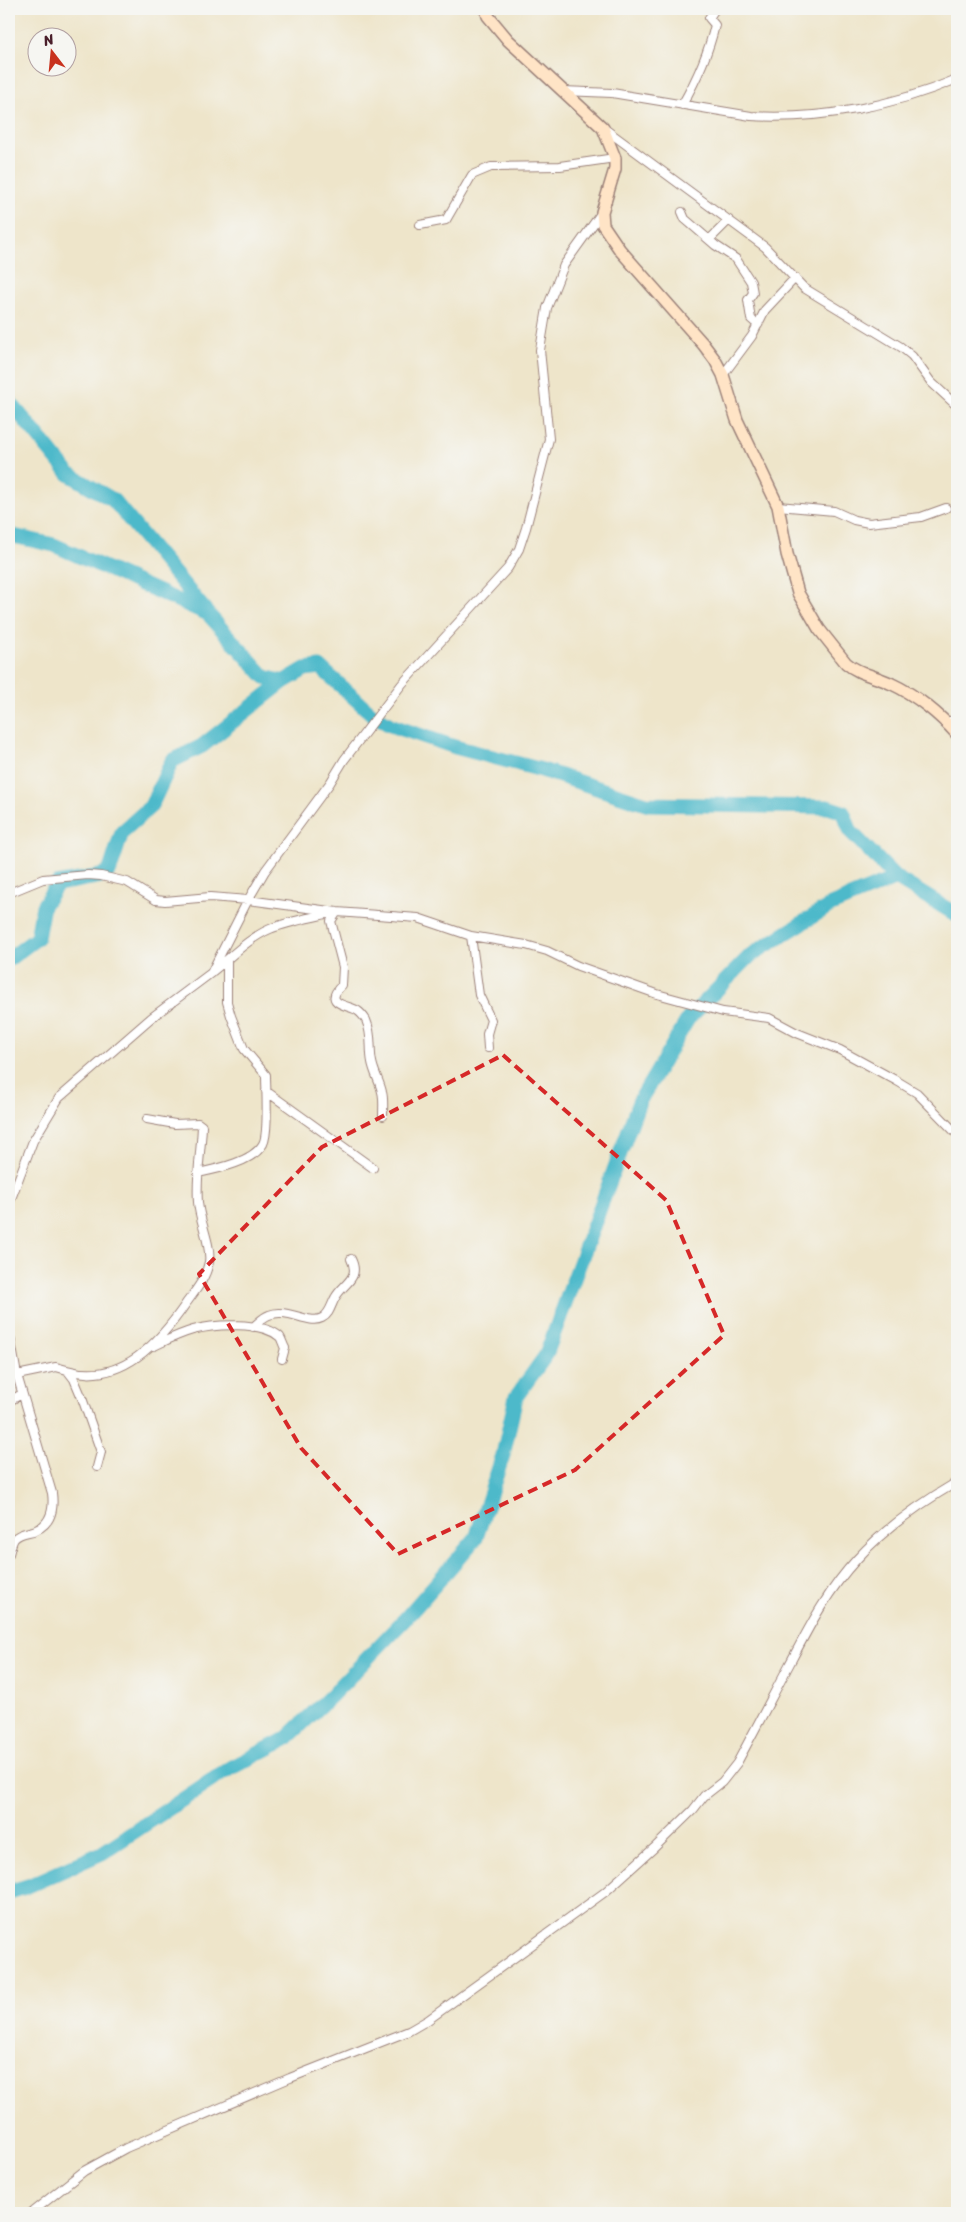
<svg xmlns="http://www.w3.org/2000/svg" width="966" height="2222" viewBox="0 0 966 2222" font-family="Sriracha,sans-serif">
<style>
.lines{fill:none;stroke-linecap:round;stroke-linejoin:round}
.river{stroke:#4eb9ca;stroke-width:15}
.street-casing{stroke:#9c827a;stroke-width:10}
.secondary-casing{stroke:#9c827a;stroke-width:14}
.street{stroke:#fff;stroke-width:8}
.secondary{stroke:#ffe4c6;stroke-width:11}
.marked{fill:none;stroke:#d62828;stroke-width:4;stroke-dasharray:10 6;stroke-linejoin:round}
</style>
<rect width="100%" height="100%" fill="#f6f6f2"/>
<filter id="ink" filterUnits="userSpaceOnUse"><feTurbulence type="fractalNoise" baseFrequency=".02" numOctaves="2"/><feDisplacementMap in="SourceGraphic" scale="10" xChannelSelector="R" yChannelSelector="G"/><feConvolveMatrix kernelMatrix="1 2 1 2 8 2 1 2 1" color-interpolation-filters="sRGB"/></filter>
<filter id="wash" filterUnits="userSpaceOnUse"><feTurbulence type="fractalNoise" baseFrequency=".0096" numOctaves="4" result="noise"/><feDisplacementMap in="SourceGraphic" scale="20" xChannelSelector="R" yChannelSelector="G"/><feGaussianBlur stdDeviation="1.12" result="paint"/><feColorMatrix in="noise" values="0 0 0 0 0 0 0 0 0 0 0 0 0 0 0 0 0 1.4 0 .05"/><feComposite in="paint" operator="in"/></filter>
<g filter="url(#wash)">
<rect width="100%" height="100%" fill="#eee5ca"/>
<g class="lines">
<path class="river" d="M9 401 69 474 113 500 205 610
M9 535 54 545 208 614 265 677 283 682 305 669 320 667 372 714 390 725 455 747 542 770 646 804 828 807 843 812 851 832 896 878 957 915
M9 959 37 938 43 906 57 884 101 876 110 870 122 832 151 806 172 761 202 746 283 682
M9 1892 28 1886 102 1853 227 1770 286 1739 332 1695 405 1619 476 1538 503 1455 516 1397 546 1355 639 1102 688 1019 751 955 831 905 896 878"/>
</g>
</g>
<g filter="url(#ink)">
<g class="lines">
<g class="street-casing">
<path id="street" d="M563 91 612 93 751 116C820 120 894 106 957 79
M682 105C697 79 708 55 715 25L709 18 715 9
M605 129 765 247 804 288 901 347 912 356 931 382 957 406
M682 212 685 219 715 245 736 259 751 282 753 293 748 300 751 319 758 325
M420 225 446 220 472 175 491 167 560 166 615 158
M710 239 729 220
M723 375 752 336 765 310 795 278
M778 506 834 511 854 520 869 523 921 517 946 508
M946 722 957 719
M9 893 43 879 88 875 101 876 127 882 156 900 165 901 210 897 248 900 337 912 418 918 471 936 526 945 547 951 578 966 657 994 723 1012 769 1018 797 1033 840 1050 897 1081 917 1093 957 1134
M337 912 331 921 343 967 342 985C321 1005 350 1005 358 1011 361 1013 364 1017 366 1020 373 1036 369 1048 372 1062 374 1073 380 1082 382 1092 384 1099 383 1108 383 1116
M471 936 479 995 491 1020 487 1034 488 1048
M213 971C231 957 249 938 270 929 289 921 310 918 331 913
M266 1091 373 1168
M198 1173C217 1169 253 1162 263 1144 269 1133 266 1089 266 1075L244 1049 231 1016 227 1002V960
M9 1204 33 1141 59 1098 151 1018 211 973 248 900 265 871 330 783 344 760 402 684 508 568 519 549 526 528 549 439 540 350 547 308 564 265 602 212
M253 1327C258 1323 263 1317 269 1315 287 1307 308 1325 322 1318 330 1314 331 1305 335 1298 343 1283 361 1279 351 1259
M9 1331 17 1375 52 1493C54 1508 52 1523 36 1530 29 1533 20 1532 14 1539 12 1542 10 1550 9 1554
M154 1346C167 1340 179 1334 193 1330 214 1324 263 1321 280 1337 282 1340 283 1345 285 1348L282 1359
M67 1370C121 1386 160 1342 187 1302 196 1290 206 1278 209 1262 212 1246 199 1220 198 1202 196 1177 201 1152 202 1126L198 1123 175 1124 147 1119
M17 1375 56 1367 67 1370 74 1379 82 1398 101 1452 97 1467
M9 1401 22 1394
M31 2213 84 2171 126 2148 290 2078 409 2031 428 2020 605 1892 654 1848 693 1810 704 1796 722 1782 737 1763C755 1730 772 1697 789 1665 809 1627 828 1590 857 1559 885 1528 921 1503 957 1482"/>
</g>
<g class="secondary-casing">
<path id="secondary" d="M486 9 488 16 508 40 603 128 615 158V169L602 212 603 225 620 250 703 344 715 360 723 375 737 420 778 506 787 554 798 593 819 629 846 663C860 675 876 676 892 684 916 695 940 715 957 734"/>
</g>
<use href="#street" class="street"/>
<use href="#secondary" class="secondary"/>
</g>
</g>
<path class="marked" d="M503 1055 666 1200 724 1335 575 1470 398 1554 301 1448 199 1274 322 1147Z"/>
<rect width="966" height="2222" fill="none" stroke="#f6f6f2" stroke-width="30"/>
<g transform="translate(52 52) rotate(344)"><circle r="24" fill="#f6f6f2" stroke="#b1a0a2"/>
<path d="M0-4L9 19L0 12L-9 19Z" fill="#c8321e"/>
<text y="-8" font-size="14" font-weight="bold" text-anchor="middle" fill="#4a1f2b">N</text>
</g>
</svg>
